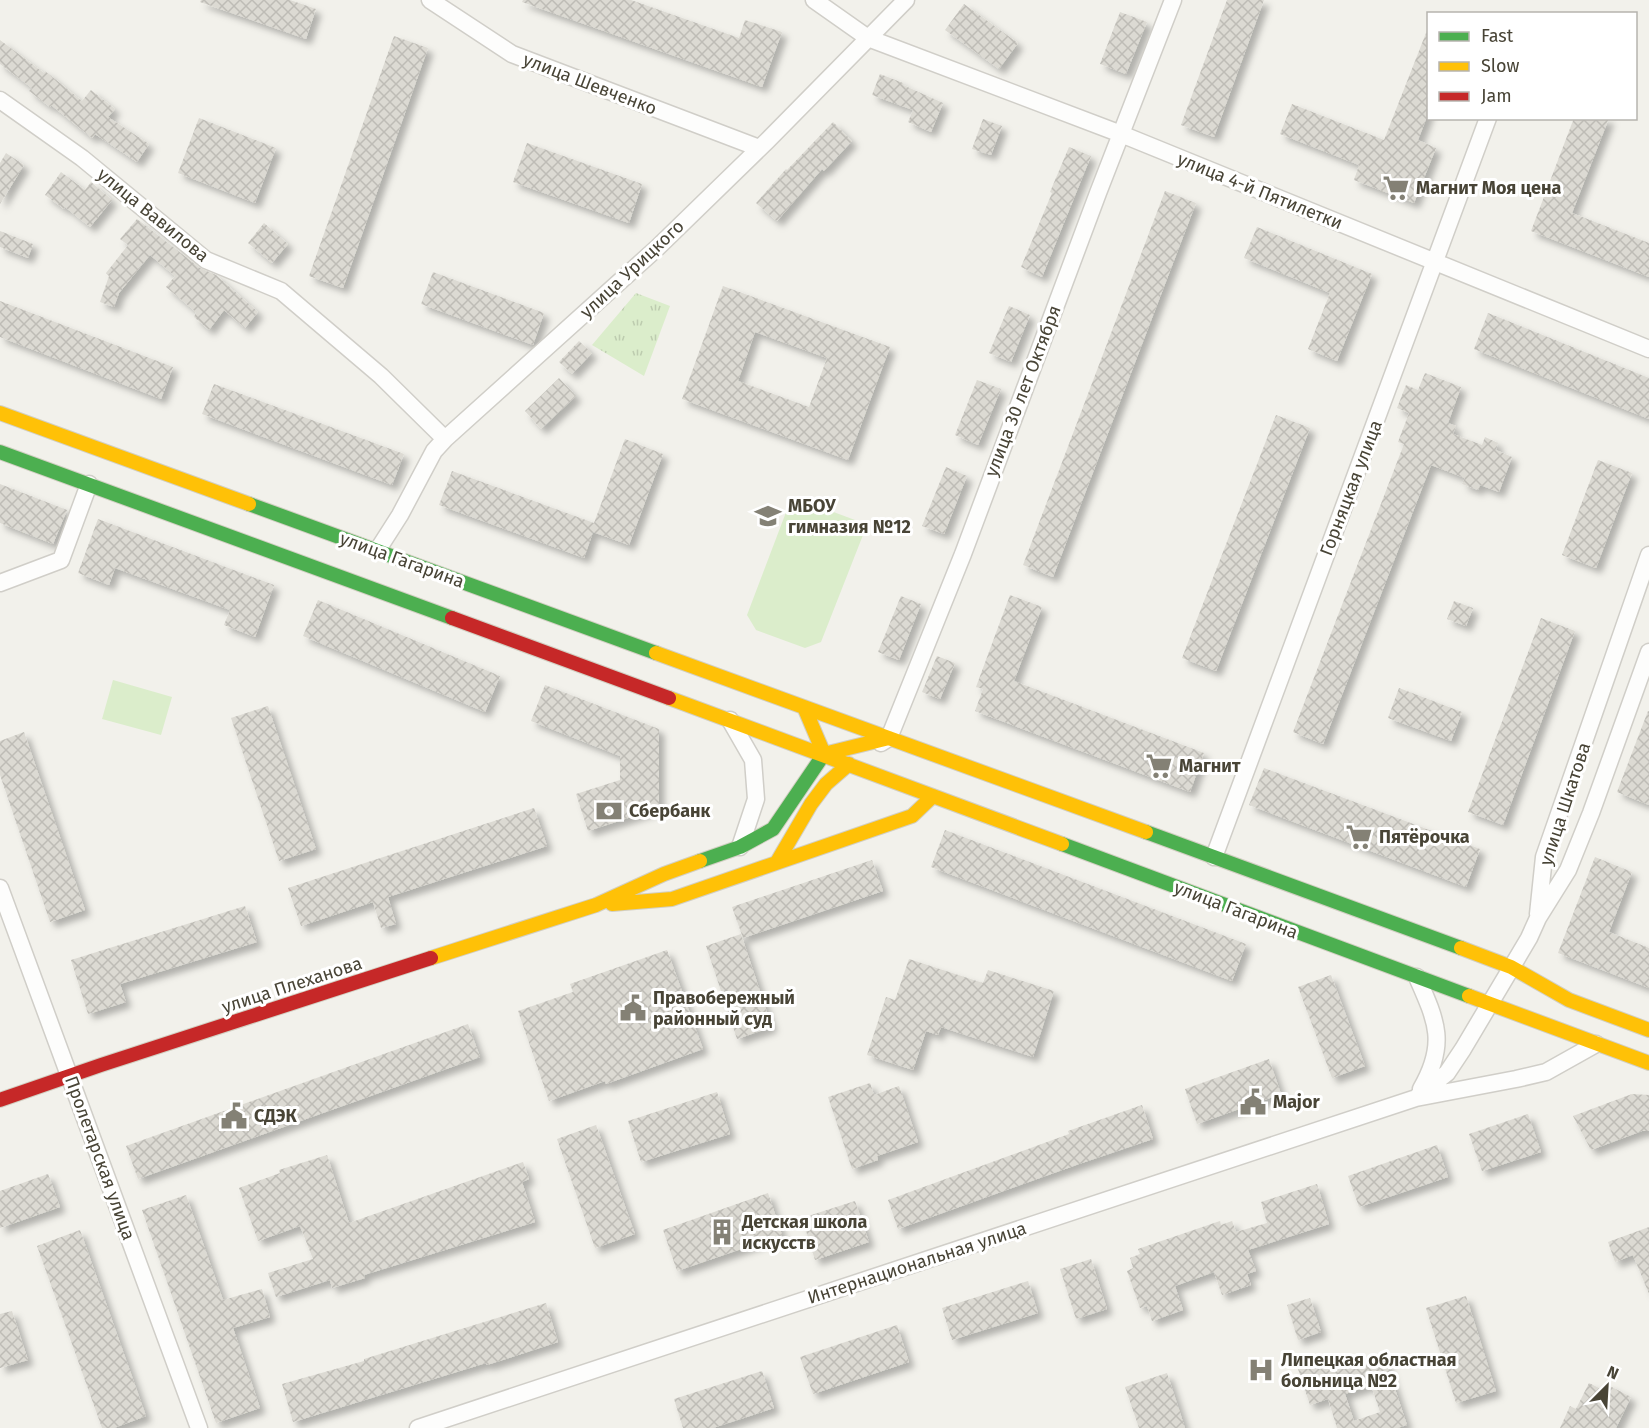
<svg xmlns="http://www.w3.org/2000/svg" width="1649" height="1428" viewBox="0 0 1649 1428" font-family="'Fira Sans',sans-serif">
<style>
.park{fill:url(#park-tufts)}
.pitch{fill:#dbedcb}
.building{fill:url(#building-cross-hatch);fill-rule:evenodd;filter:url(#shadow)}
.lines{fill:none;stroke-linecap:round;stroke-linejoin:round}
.street-casing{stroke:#d0cec8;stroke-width:19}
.fast-casing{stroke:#d2cfc2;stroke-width:16}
.slow-casing{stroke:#d2cfc2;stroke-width:16}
.jam-casing{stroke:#d2cfc2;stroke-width:16}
.street{stroke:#fdfdfc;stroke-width:16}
.fast{stroke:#4caf50;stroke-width:14}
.slow{stroke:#ffc107;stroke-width:14}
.jam{stroke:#c62828;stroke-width:14}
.labels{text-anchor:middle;stroke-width:6;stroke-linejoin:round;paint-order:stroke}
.street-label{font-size:18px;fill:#484436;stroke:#fff}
.poi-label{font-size:18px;font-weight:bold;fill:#484436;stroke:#fff;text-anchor:start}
</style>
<defs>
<pattern id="park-tufts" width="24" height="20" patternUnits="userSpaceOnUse" patternTransform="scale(1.5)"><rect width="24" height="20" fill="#dbedcb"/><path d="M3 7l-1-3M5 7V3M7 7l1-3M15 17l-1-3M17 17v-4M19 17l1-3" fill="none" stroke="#bdccaf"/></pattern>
<pattern id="building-cross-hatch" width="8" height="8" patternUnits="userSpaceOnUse" patternTransform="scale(1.5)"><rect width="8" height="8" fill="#dcdad3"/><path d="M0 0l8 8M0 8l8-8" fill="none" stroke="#bebcb6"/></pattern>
<filter id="shadow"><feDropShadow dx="5.5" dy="5.5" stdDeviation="3" flood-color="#0004"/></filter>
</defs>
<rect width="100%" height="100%" fill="#f2f1eb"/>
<path class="park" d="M636 293 670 306 644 376 592 345Z"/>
<path class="pitch" d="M804 501 855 520 863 535 821 642 805 648 756 630 747 615 788 507Z
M113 680 172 697 161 735 102 719Z"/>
<path class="building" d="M201 0H290L316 9 306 39 200 2Z
M523 0H631L739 38 745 20 782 32 762 87 522 2Z
M1227 0H1264L1214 137 1181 125Z
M964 4 1018 43 999 69 945 30Z
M1120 12 1147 22 1126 74 1100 64Z
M1428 28V114L1418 140 1436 148 1414 203 1354 180 1359 165 1280 134 1292 104 1384 140Z
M394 36 428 48 343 288 309 276Z
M0 40 44 73 45 71 82 101 91 90 115 109 108 117 149 144 137 162 95 134 92 138 51 105 50 107 29 91 32 88 0 64Z
M880 74 903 83V85L943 103 931 132 908 122 913 110 872 95Z
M199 118 276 148 255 203 178 173Z
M1574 118H1609L1572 213 1649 243V277L1531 231Z
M983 119 1002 126 991 155 972 149Z
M833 122 852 141 824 171 822 169 777 221 756 203 786 169 787 170Z
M527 143 642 184 629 223 513 182Z
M1069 147 1091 156 1042 277 1021 267 1052 193 1050 192Z
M6 153 24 165 0 204V163Z
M61 172 85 190 91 182 112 200 90 227 65 207 64 209 45 195Z
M1165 191 1196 203 1053 577 1023 565Z
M137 219 200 268 216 275 258 312 245 328 224 310 209 330 194 317 196 312 166 287 175 276 150 255 119 293 114 307 100 302 109 276 106 273 128 245 120 239Z
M264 223 288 244 272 263 248 243Z
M1257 227 1372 274 1337 361 1308 349 1330 293 1244 258Z
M0 231 33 244 28 258 0 247Z
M433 272 544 313 533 345 421 304Z
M723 286 890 347 848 460 682 399ZM755 332 827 358 809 407 738 381Z
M0 301 173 367 161 399 0 337Z
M1009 306 1030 315 1011 362 989 353Z
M1488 313 1649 378V419L1474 349Z
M579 341 592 353 572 374 559 362Z
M1425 373 1461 387 1448 423 1456 426 1453 434 1482 445 1485 437 1498 443 1496 450 1512 457 1499 492 1480 485 1478 490 1462 484 1465 478 1431 465 1323 744 1293 732 1404 444 1398 442 1409 413 1397 408 1406 385 1418 390Z
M559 378 576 396 541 429 525 411Z
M977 380 1001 389 978 445 955 435Z
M214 384 404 454 392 485 202 414Z
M1276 415 1310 428 1216 671 1182 658Z
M625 439 663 454 629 545 593 532 584 558 439 505 452 471 594 523Z
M1598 460 1632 473 1596 568 1562 555Z
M946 467 967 476 944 534 922 526Z
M0 484 67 510 53 544 0 523Z
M98 519 274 585 255 637 224 625 230 610 115 568 109 585 78 573Z
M1010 595 1042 607 1014 681 1204 753 1190 792 975 711 983 689 976 687Z
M901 596 921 604 899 660 878 652Z
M318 600 500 676 485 712 303 636Z
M1454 601 1473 608 1466 626 1447 619Z
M1541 618 1575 631 1503 825 1468 812Z
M937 656 955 663 940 699 922 692Z
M545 685 659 729V808L588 831 576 794 620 780V756L531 721Z
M1399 688 1462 712 1451 741 1388 718Z
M268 706 316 849 279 861 231 718Z
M1648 711H1649V805L1617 792Z
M24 732 85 910 50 922 0 775V741Z
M1264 768 1480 849 1466 887 1249 805Z
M534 808 547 846 388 897 396 924 381 928 373 902 301 926 288 888Z
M945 830 1246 944 1232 981 931 867Z
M1595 857 1632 872 1609 932 1649 948V988L1558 953Z
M872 860 883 891 743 938 732 907Z
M245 906 257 942 120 984 126 1002 88 1014 71 960Z
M741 934 772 1027 737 1039 706 946Z
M667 950 703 1049 606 1084 605 1081 549 1101 518 1011 573 992 570 984Z
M909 959 983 983 988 970 1054 991 1033 1057 941 1027 938 1035 926 1031 913 1070 867 1055 886 997 895 1000Z
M1331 975 1365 1066 1332 1078 1298 987Z
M468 1024 480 1057 138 1179 126 1146Z
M1269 1059 1281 1094 1197 1124 1185 1089Z
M870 1083 874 1095 899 1086 918 1142 877 1156 878 1160 852 1169 828 1097Z
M717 1092 730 1134 641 1162 628 1121Z
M1632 1094 1649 1095V1131H1642L1591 1150 1573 1116Z
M1142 1105 1153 1139 1079 1164 898 1229 888 1200 1069 1134 1068 1131Z
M1528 1114 1541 1152 1482 1171 1469 1134Z
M596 1125 635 1234 595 1248 557 1139Z
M1437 1145 1448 1177 1359 1207 1348 1176Z
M327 1155 349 1223 523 1162 529 1179 522 1182 535 1222 364 1275 365 1278 332 1288 330 1280 276 1297 268 1273 313 1259 300 1226 258 1241 239 1188 280 1173 279 1170Z
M48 1174 60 1207 0 1228V1191Z
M1317 1184 1329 1224 1248 1250 1256 1271 1247 1274 1251 1285 1222 1295 1214 1272 1175 1286 1183 1310 1152 1321 1147 1306 1140 1308 1127 1271 1133 1268 1130 1258 1140 1254 1138 1249 1220 1221 1221 1225 1232 1221 1236 1232 1267 1223 1261 1202Z
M768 1193 782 1235 677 1271 663 1230Z
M186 1195 223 1300 262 1289 270 1317 233 1328 260 1408 216 1423 142 1210Z
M855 1201 869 1242 815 1260 802 1218Z
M1649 1227V1294L1633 1255 1615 1262 1608 1242Z
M80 1230 146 1416 114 1428H102L37 1246Z
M1091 1259 1107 1309 1076 1319 1060 1269Z
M1028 1281 1038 1313 952 1340 942 1308Z
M1466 1296 1496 1391 1456 1403 1426 1308Z
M1310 1298 1321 1332 1298 1340 1287 1305Z
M546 1303 558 1342 487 1365 486 1363 293 1422 282 1384 364 1361V1359Z
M12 1311 28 1360 0 1368V1314Z
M897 1325 909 1362 813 1394 800 1357Z
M1383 1353 1407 1425 1397 1428H1337L1328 1399 1310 1405 1298 1369 1333 1358 1336 1369ZM1371 1385 1380 1412 1354 1421 1345 1394Z
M762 1371 774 1408 713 1428H683L674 1399Z
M1167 1373 1185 1428H1139L1125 1387Z
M1589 1383 1603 1390 1606 1384 1631 1397 1616 1428H1560L1570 1406 1576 1409Z"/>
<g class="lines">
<g class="street-casing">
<path id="street" d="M430 0 512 54 759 148
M814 0 868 38 1121 134 1649 349
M0 100 82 158 206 260 281 291 381 376 445 439
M377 551 400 515 434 451 445 439 657 248 767 141 906 0
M0 583 61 560 89 484
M730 720 753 760 756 799 740 847
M881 743 889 738 963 554 1098 193 1173 0
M1214 857 1488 118
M0 888 199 1428
M1538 914 1544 857 1649 555
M1417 977C1437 1022 1447 1044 1421 1089
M1418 1096 1447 1073 1463 1049 1529 938 1538 918 1568 870 1591 813 1649 652
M418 1428 1416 1098 1516 1079 1546 1072 1596 1044"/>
</g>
<g class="fast-casing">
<path id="fast" d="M0 452 452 618
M249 504 656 653
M1146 832 1461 948
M1062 844 1469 996
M700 861 740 847 773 829 824 754"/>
</g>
<g class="slow-casing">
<path id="slow" d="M0 413 249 504
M656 653 1146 832
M669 698 1062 844
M804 707 824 754
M824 754 889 738
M777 862 811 804 826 784 849 764
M612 904 672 899 912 816 933 796
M1461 948 1511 967 1569 1000 1649 1030
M431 958 596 905 664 874 700 861
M1469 996 1649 1063"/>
</g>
<g class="jam-casing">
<path id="jam" d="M452 618 669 698
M0 1100 101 1065 431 958"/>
</g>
<use href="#street" class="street"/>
<use href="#fast" class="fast"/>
<use href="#slow" class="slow"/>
<use href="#jam" class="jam"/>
</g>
<defs>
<g id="supermarket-bare" transform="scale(2.07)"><path d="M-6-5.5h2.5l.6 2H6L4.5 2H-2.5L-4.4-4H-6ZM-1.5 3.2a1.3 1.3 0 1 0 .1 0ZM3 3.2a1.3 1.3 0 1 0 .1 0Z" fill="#848175" stroke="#fff" stroke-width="2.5" paint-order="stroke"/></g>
<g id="school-bare" transform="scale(2.07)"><path d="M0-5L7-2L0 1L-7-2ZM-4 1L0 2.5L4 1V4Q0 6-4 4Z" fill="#848175" stroke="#fff" stroke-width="2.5" paint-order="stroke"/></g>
<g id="bank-bare" transform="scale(2.07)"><path d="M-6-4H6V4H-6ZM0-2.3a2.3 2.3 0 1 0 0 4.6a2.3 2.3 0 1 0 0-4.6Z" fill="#848175" stroke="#fff" stroke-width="2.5" paint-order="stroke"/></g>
<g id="civic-bare" transform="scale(2.07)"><path d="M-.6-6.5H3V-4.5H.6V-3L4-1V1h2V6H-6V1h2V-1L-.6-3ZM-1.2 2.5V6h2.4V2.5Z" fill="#848175" stroke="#fff" stroke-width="2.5" paint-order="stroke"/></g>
<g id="building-bare" transform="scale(2.07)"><path d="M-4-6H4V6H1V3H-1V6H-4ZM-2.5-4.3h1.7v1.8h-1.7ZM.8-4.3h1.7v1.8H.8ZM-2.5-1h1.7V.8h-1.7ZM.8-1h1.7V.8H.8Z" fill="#848175" stroke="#fff" stroke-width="2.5" paint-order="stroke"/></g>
<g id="hospital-bare" transform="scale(2.07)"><path d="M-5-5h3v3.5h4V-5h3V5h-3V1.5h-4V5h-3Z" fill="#848175" stroke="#fff" stroke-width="2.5" paint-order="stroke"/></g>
</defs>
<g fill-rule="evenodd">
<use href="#supermarket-bare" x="1396" y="188"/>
<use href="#school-bare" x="768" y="516"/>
<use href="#supermarket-bare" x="1159" y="766"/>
<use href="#bank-bare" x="609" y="811"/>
<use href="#supermarket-bare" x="1359" y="837"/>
<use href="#civic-bare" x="633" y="1008"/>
<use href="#civic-bare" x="1253" y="1102"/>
<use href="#civic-bare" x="234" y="1116"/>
<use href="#building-bare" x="722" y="1232"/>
<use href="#hospital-bare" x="1261" y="1370"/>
</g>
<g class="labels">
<g class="street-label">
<text transform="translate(590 84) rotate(21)" y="6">улица Шевченко</text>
<text transform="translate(1260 191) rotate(22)" y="6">улица 4-й Пятилетки</text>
<text transform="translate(153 215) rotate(39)" y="6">улица Вавилова</text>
<text transform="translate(632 269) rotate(-43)" y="6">улица Урицкого</text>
<text transform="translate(1023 391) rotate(-69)" y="6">улица 30 лет Октября</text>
<text transform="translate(1351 488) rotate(-69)" y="6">Горняцкая улица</text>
<text transform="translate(402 560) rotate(20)" y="6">улица Гагарина</text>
<text transform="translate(1565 804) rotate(-72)" y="6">улица Шкатова</text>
<text transform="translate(1236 910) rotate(21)" y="6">улица Гагарина</text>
<text transform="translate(292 985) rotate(-18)" y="6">улица Плеханова</text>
<text transform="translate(100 1158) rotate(70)" y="6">Пролетарская улица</text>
<text transform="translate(917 1263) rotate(-18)" y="6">Интернациональная улица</text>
</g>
<g class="poi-label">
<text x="1416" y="194">Магнит Моя цена</text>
<text x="788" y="512">МБОУ<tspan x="788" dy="21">гимназия №12</tspan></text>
<text x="1179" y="772">Магнит</text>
<text x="629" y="817">Сбербанк</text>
<text x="1379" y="843">Пятёрочка</text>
<text x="653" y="1004">Правобережный<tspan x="653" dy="21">районный суд</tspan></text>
<text x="1273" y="1108">Major</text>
<text x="254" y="1122">СДЭК</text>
<text x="742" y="1228">Детская школа<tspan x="742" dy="21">искусств</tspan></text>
<text x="1281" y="1366">Липецкая областная<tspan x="1281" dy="21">больница №2</tspan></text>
</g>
</g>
<rect x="1427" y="12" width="210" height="108" fill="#ffffff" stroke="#b6b4af" stroke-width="1.5"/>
<rect x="1439" y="32" width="30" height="9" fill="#4caf50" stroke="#b6b4af" stroke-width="1.5"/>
<text x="1481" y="42" font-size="18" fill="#484436">Fast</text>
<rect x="1439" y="62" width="30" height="9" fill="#ffc107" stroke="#b6b4af" stroke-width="1.5"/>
<text x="1481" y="72" font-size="18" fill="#484436">Slow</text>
<rect x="1439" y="92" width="30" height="9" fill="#c62828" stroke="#b6b4af" stroke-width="1.5"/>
<text x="1481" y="102" font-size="18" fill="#484436">Jam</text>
<g transform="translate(1607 1386) rotate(24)" stroke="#ffffff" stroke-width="4.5" paint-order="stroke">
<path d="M0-4.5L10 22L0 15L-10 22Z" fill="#484436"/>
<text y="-9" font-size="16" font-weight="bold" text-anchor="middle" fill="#484436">N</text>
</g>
</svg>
